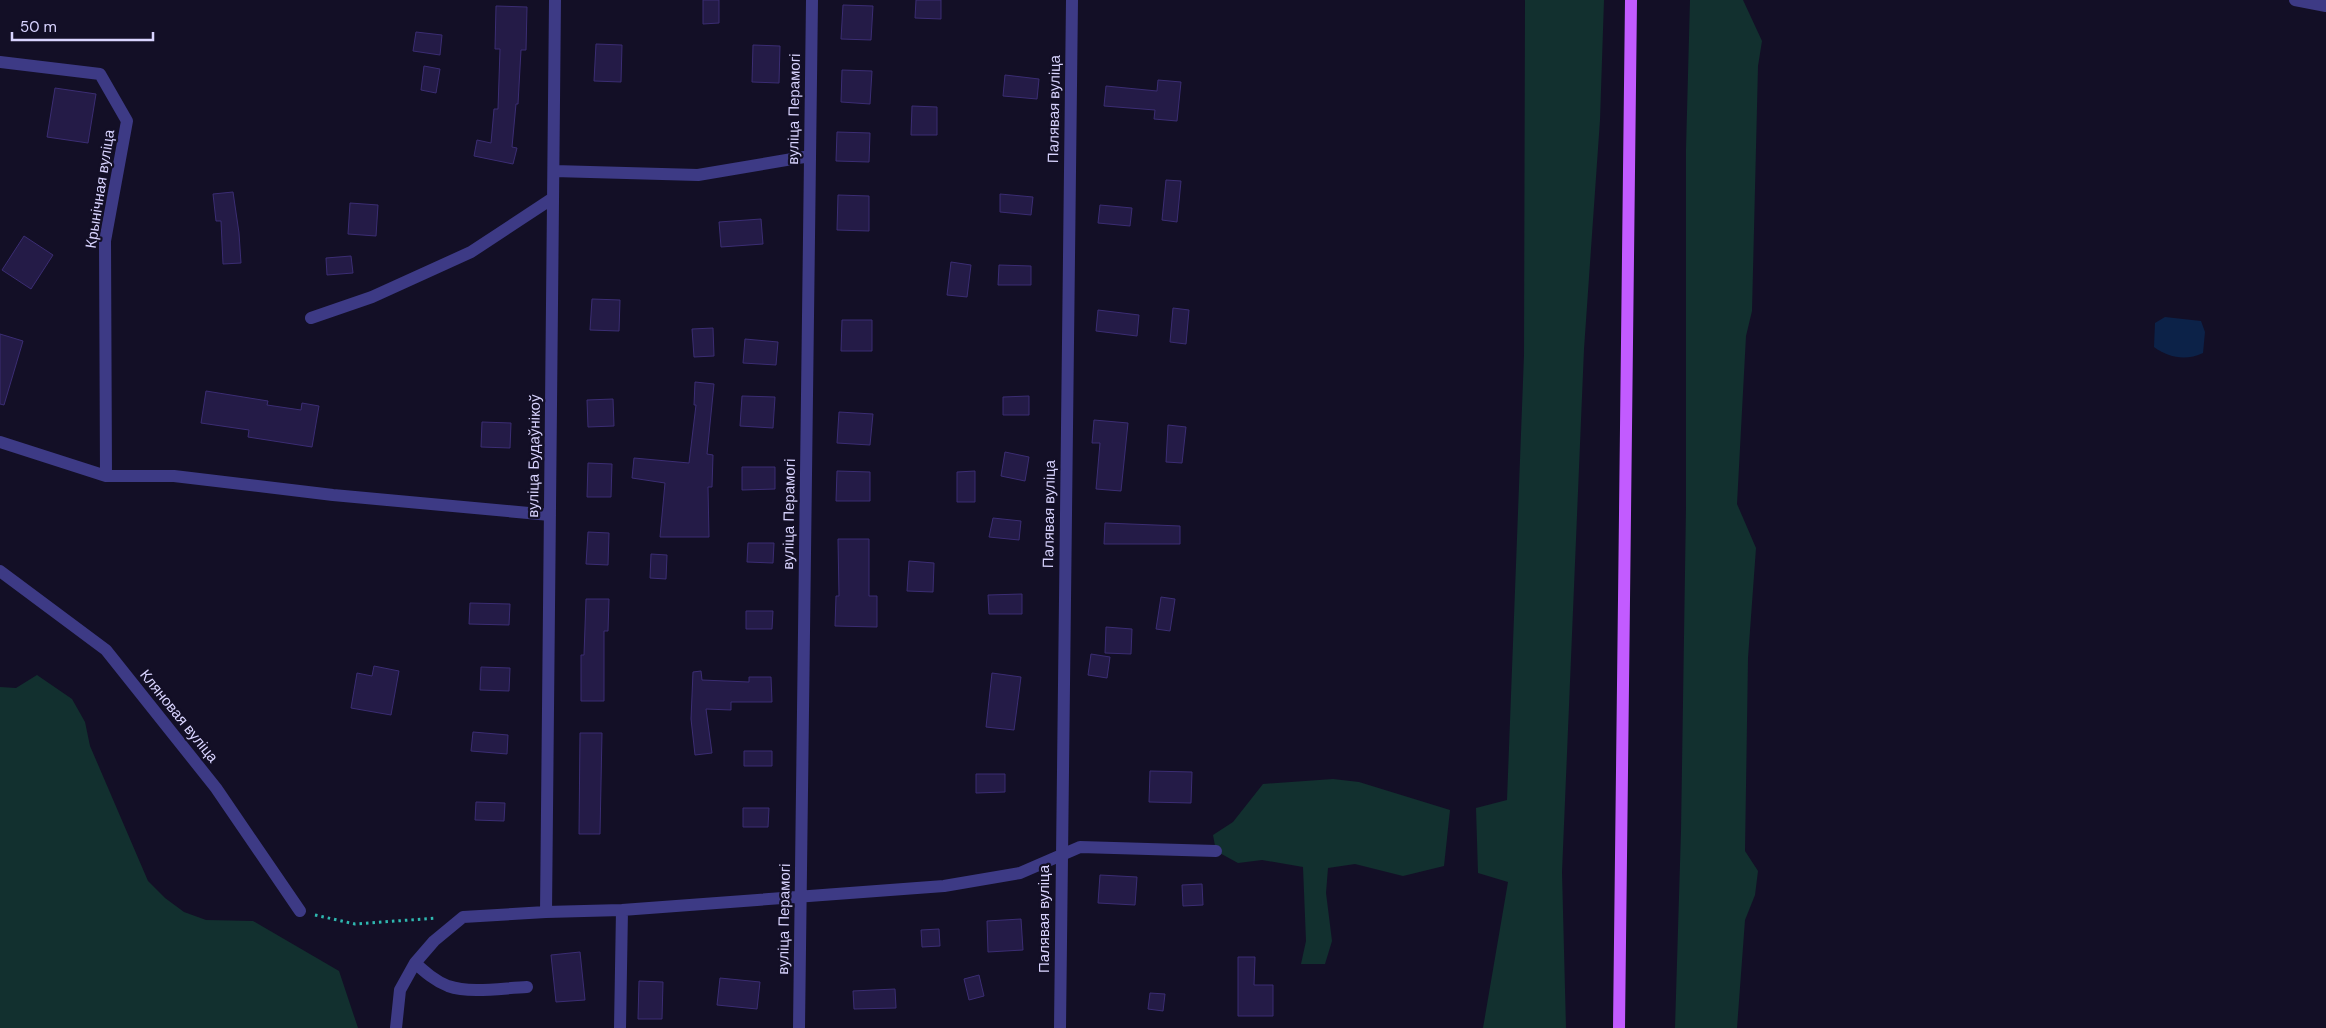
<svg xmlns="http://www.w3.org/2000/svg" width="2326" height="1028" viewBox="0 0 2326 1028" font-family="'DM Sans',sans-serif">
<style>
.green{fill:#12302f}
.water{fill:#0c2248}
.building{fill:#241b47;stroke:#3b2d73}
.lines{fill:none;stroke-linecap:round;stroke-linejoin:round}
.path{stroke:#2fb8b0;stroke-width:3;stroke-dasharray:2.5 4;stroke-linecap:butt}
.minor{stroke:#3d3a85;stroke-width:12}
.major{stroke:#c25bff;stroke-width:12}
.labels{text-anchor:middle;stroke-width:4.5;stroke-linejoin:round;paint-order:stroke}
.street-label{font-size:15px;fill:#d9d4ff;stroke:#130f26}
</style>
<rect width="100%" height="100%" fill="#130f26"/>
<path class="green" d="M1525 0H1604L1600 120 1584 349 1562 872 1566 1028H1483L1508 882 1478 873 1476 808 1507 800 1524 355Z
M1690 0H1743L1762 41 1758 66 1752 311 1746 336 1737 504 1756 548 1748 658 1745 851 1758 871 1755 895 1745 920 1737 1028H1675L1681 831 1686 507V149Z
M37 675 72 699 85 722 90 746 148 881 165 898 184 912 206 920 253 921 339 971 358 1028H0V687L16 688Z
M1333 779 1359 782 1450 810 1444 866 1403 876 1355 864 1328 868 1326 893 1332 941 1325 964H1301L1306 941 1303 867 1262 860 1238 863 1216 851 1213 835 1233 822 1263 784Z"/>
<path class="water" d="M2165 317 2201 321 2205 332 2203 353C2186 361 2169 358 2154 347L2155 323Z"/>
<path class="building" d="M703 0H719V23L703 24Z
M916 0H941V19L915 18Z
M843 5 873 6 871 40 841 39Z
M496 6 527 7 526 50H521L518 104H516L512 147 517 148 513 164 474 156 477 140 491 143 494 109H498L500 49H495Z
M416 32 442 35 440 55 413 51Z
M596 44 622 45 621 82 594 81Z
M753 45 780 46 779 83 752 82Z
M424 66 440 69 436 93 421 90Z
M842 70 872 71 870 104 841 102Z
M1005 75 1039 79 1037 99 1003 96Z
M1158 80 1181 82 1177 121 1154 119 1155 110 1104 106 1106 86 1157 91Z
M55 88 96 94 88 143 47 137Z
M912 106 937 107V135H911Z
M837 132 870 133 869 162 836 161Z
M1166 180 1181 181 1177 222 1162 220Z
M233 192 239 233 241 263 223 264 221 221H216L213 194Z
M1000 194 1033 197 1031 215 1000 212Z
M838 195 869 196V231L837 230Z
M350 203 378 205 376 236 348 234Z
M1100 205 1132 208 1130 226 1098 223Z
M761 219 763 244 721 247 719 222Z
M24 236 53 255 31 289 2 270Z
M351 256 353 273 327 275 326 258Z
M951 262 971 265 967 297 947 295Z
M999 265 1031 266V285H998Z
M592 299 620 300 619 331 590 330Z
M1173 308 1189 310 1186 344 1170 342Z
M1098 310 1139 315 1137 336 1096 331Z
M842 320H872V351H841Z
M713 328 714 356 694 357 692 329Z
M0 334 23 341 4 405 0 404Z
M745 339 778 342 776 365 743 363Z
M695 382 714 384 707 454 713 455 712 487H708L709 537H660L665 483 632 478 634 458 689 463 696 405H694Z
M206 391 268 401 267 405 301 410 302 403 319 406 312 447 248 437 249 430 201 423Z
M742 396 775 397 773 428 740 426Z
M1029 396V415H1003V397Z
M613 399 614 426 588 427 587 400Z
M839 412 873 414 870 445 837 443Z
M1094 420 1128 423 1121 491 1096 489 1100 443H1092Z
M482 422 511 423 510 448 481 447Z
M1168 425 1186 427 1182 463 1166 462Z
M1005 452 1029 457 1025 481 1001 476Z
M588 463 612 464 611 497H587Z
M742 467H775V489L742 490Z
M837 471 870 472V501H836Z
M975 471V502H957V472Z
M993 518 1021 521 1019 540 989 537Z
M1105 523 1180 526V544H1104Z
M588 532 609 533 608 565 586 564Z
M838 539H869V596H877V627L835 626 836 596H839Z
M748 543H774L773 563 747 562Z
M651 554 667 555 666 579 650 578Z
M909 561 934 563 933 592 907 591Z
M1022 594V614H989L988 595Z
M1161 597 1175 599 1170 631 1156 629Z
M586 599H609L608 631H604V701H581V655H584Z
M470 603 510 604 509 625 469 624Z
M746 611H773L772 629H746Z
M1106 627 1132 629 1131 654 1105 653Z
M1091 654 1110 657 1107 678 1088 675Z
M374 666 399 671 391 715 351 708 357 673 372 676Z
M481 667 510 668 509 691 480 690Z
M701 671 702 680 749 682V677H771L772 702H731V710L706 709 712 753 695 755 691 719 693 672Z
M992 673 1021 677 1014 730 986 727Z
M473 732 508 735 507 754 471 751Z
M580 733H602L600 834H579Z
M744 751H772V766H744Z
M1150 771 1192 772 1191 803 1149 802Z
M976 774H1005V792L976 793Z
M476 802 505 803 504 821 475 820Z
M743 808H769L768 827H743Z
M1100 875 1137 877 1135 905 1098 903Z
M1202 884 1203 905 1183 906 1182 885Z
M1021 919 1023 950 988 952 987 921Z
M939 929 940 946 922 947 921 930Z
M580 952 585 1000 556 1002 551 955Z
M1238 957H1255L1254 985H1273V1016H1238Z
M979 975 984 996 969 1000 964 979Z
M720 978 760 982 757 1009 717 1005Z
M639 981 663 982 662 1019H638Z
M895 989 896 1008 854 1009 853 991Z
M1150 993 1165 994 1163 1011 1148 1009Z"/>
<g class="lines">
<path class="path" d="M315 915 355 924 437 918"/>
<path class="minor" d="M2295 0 2326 6
M0 62 100 74 127 121 105 241 106 476
M554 171 698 175 810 156
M311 318 372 297 471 252 553 198
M0 442 106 476H174L333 495 550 515
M0 571 106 650 216 788 300 911
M546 912 555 0
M415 963C425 972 435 981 448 986 471 994 502 988 527 987
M396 1028 400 990 415 963 434 941 463 917 546 912 622 910 944 886 1020 873 1080 847 1216 851
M620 1028 622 910
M799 1028 812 0
M1060 1028 1072 0"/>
<path class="major" d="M1619 1028 1631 0"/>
</g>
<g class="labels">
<g class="street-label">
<text transform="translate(794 109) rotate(-89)" y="5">вуліца Перамогі</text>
<text transform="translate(1054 109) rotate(-89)" y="5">Палявая вуліца</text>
<text transform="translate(100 189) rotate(-81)" y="5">Крынічная вуліца</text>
<text transform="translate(534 456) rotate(-89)" y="5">вуліца Будаўнікоў</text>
<text transform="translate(789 514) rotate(-89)" y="5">вуліца Перамогі</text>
<text transform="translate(1049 514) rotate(-89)" y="5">Палявая вуліца</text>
<text transform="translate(179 716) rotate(51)" y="5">Кляновая вуліца</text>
<text transform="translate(784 919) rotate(-89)" y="5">вуліца Перамогі</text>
<text transform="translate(1044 919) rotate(-90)" y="5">Палявая вуліца</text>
</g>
</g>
<path d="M12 32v8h141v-8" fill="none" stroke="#d9d4ff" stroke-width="2.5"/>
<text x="20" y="32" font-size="15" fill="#d9d4ff" stroke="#130f26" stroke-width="4" paint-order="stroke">50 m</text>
</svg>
